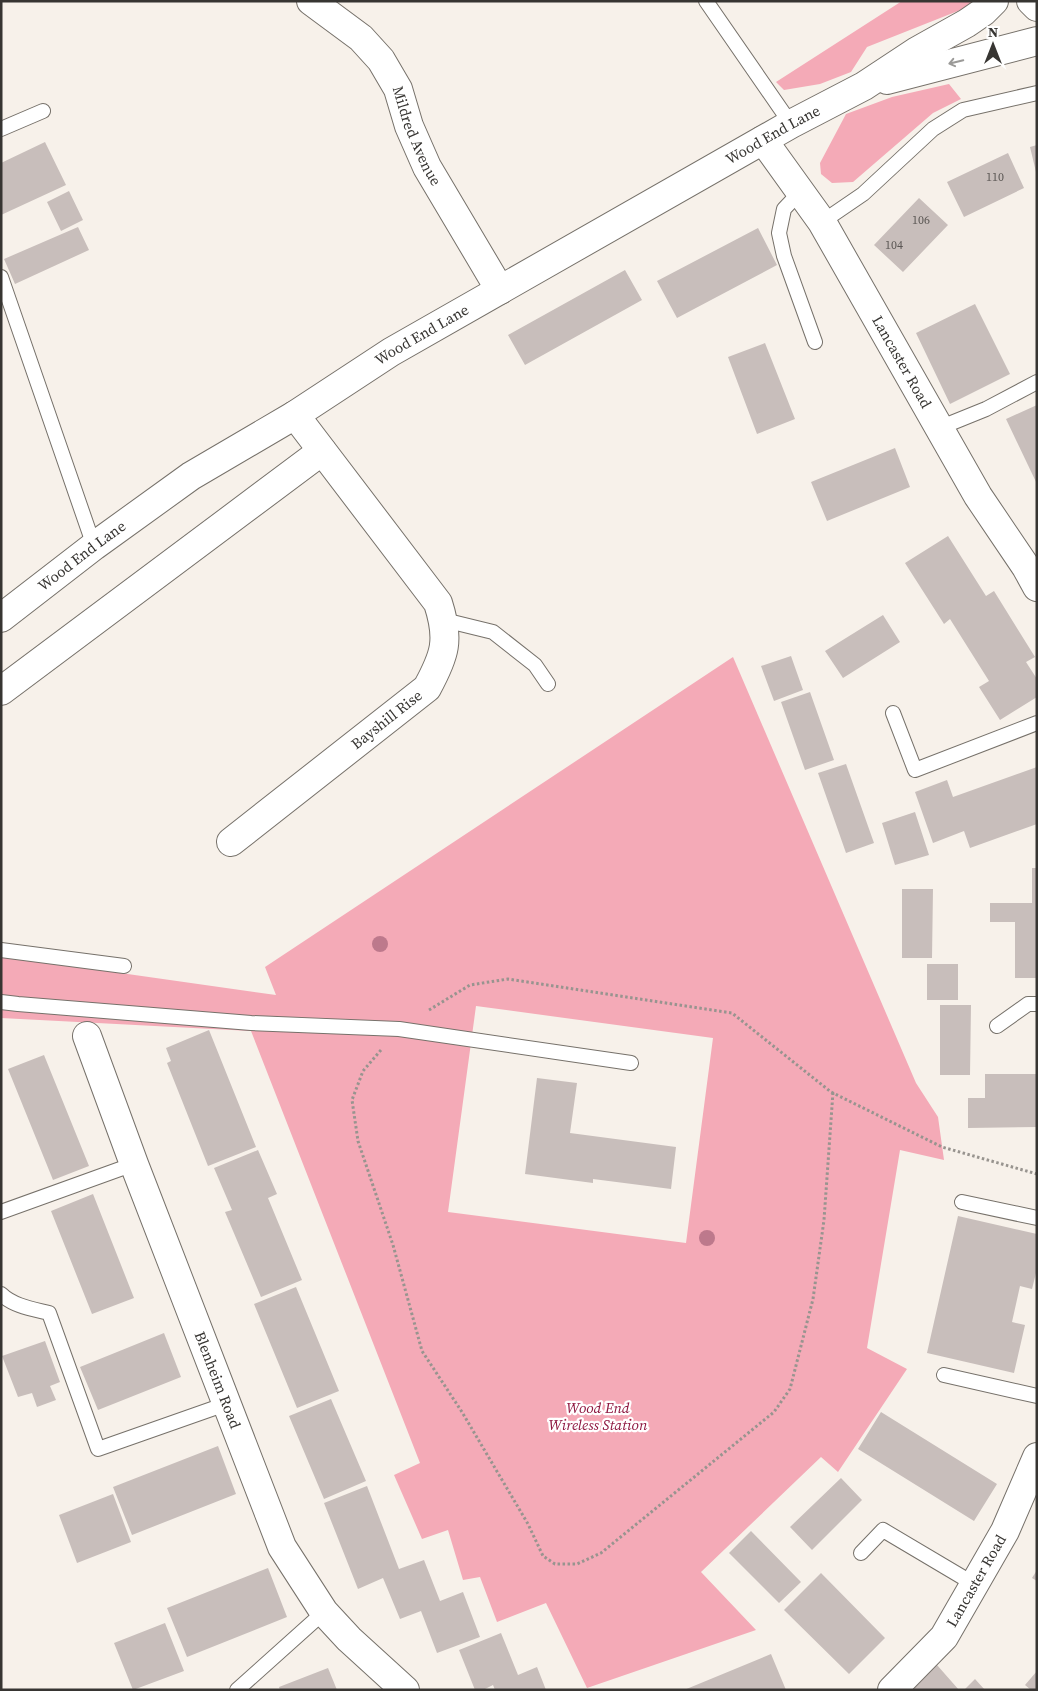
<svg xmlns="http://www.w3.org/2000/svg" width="1038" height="1691" viewBox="0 0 1038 1691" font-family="'Source Serif 4',serif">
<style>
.green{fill:#f4aab7;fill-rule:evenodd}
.building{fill:#c8bebb}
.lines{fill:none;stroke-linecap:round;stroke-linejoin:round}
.lane-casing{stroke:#76716a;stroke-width:16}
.street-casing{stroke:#76716a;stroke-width:30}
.secondary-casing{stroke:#76716a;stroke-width:30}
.primary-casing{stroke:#76716a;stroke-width:30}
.path{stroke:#98948f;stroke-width:3;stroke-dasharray:2.5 2.5;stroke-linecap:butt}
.lane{stroke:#fff;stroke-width:14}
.street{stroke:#fff;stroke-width:28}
.secondary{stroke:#fff;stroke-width:28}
.primary{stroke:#fff;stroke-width:28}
.tree{fill:#bd798c}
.oneway{stroke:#9b9a98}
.labels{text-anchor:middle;stroke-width:4.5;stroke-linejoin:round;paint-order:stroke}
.number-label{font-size:12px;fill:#5b5754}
.street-label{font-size:15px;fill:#373532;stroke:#fff}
.park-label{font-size:15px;font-style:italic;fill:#8e1740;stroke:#fff}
</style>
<rect width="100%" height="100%" fill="#f7f1ea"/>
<path class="green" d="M902 1H974L968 7 867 47 851 72 820 84 784 90 776 82Z
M949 84 961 99 933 113 853 182 832 183 821 174 820 163 846 114 892 97Z
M733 657 916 1083 938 1117 944 1160 900 1150 867 1348 907 1369 838 1472 821 1457 701 1572 756 1630 587 1688 546 1603 497 1622 480 1577 463 1580 448 1530 422 1539 394 1475 420 1463 251 1031 1 1018V956L276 995 265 967ZM476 1006 713 1038 686 1243 448 1212Z"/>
<path class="building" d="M45 142 66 185 1 215V163Z
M1037 145V172H1036L1030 147Z
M1008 153 1024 188 964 217 947 182Z
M69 191 83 220 61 231 47 202Z
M919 198 948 225 903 272 874 245Z
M78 227 89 250 15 284 4 259Z
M758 228 777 265 677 318 657 281Z
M625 270 642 300 525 365 508 335Z
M975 304 1010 374 950 404 916 333Z
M765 343 795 419 757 434 728 357Z
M1037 405V484L1006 419Z
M895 448 910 487 827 521 811 482Z
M948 536 986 596 994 591 1035 657 1026 662 1037 679V697L1000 720 979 687 989 681 950 619 944 624 905 563Z
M883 615 900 642 843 678 825 651Z
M791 656 803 690 774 701 761 666Z
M810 692 834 760 805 770 781 702Z
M846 764 874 843 846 853 818 773Z
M1037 767V824L970 848 964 831 933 843 915 792 947 780 953 797Z
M915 812 929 855 895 865 882 823Z
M1032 868H1037V978H1015V922H990V903H1032Z
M902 889H933L932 958H902Z
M927 964H958V1000H927Z
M940 1005H971L970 1075H940Z
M209 1030 256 1147 208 1166 167 1063 171 1061 166 1048Z
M44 1055 89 1166 53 1180 8 1069Z
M985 1074H1037V1127L968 1128V1098H985Z
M537 1078 577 1083 570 1133 676 1147 671 1189 593 1179V1183L525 1174Z
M258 1150 277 1194 268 1198 302 1280 261 1297 225 1212 232 1210 214 1168Z
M93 1194 134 1298 92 1314 51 1211Z
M958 1216 1037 1234V1269L1032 1289 1020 1286 1012 1322 1025 1325 1014 1373 927 1353Z
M296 1287 339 1391 297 1408 254 1304Z
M164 1333 181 1377 98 1410 80 1367Z
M45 1341 60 1382 50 1386 56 1400 37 1407 32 1393 18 1397 2 1356Z
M331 1399 366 1481 324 1499 289 1416Z
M881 1412 997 1484 974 1521 858 1449Z
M218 1446 236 1494 132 1535 113 1487Z
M841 1478 862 1500 812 1550 790 1527Z
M367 1486 399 1569 424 1560 440 1601 463 1592 480 1637 437 1653 421 1611 400 1619 383 1578 358 1589 324 1503Z
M113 1494 131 1542 77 1563 59 1515Z
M751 1531 801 1582 779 1603 729 1553Z
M268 1568 287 1617 187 1657 167 1608Z
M1037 1570V1581L1032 1578Z
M821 1573 885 1638 849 1674 784 1610Z
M165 1623 184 1671 133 1690 114 1643Z
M501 1633 518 1675 537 1667 546 1690H495L493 1685 483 1690H475L459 1650Z
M771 1654 786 1690H684Z
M937 1665 959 1690H910Z
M328 1668 337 1690H280L279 1687Z
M1037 1671V1690H1031L1025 1685Z
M975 1679 985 1690H964Z"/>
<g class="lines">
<g class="lane-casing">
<path id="lane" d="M706 1 791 124
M1 129 43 111
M801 191 784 209 779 233 784 256 815 342
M822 222 863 194 933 129 963 110 1037 93
M1 277 94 546
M939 428 986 409 1037 382
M444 620 493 632 535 665 548 684
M893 713 915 770 1037 723
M1 950 124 966
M1 1002 18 1004 251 1023 399 1029 631 1063
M997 1026 1028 1004H1037
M962 1202 1037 1218
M1 1212 134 1164
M1 1294C13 1306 33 1309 49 1313L98 1449 226 1404
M944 1375 1037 1396
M861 1553 883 1530 974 1584
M237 1690 324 1612"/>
</g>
<g class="street-casing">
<g id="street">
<path id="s1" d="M311 1 361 38 381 60 398 89 409 126 427 167 500 290"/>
<path id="s2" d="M763 140 822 222 978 496 1026 567 1037 587"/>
<path d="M1 691 322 451"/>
<path id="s3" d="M231 842 427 688C445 655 450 640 438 603L295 415"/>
<path id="s4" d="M87 1036 134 1164 282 1547 324 1612 349 1639 405 1690"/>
<path id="s5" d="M892 1690 944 1637 1005 1531 1037 1457"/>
</g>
</g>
<g class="secondary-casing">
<g id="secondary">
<path d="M887 80 1037 41"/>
<path id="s6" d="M1 618 94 546 191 476 295 415 391 352 791 124 864 86 917 51 967 23 983 12 994 1"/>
</g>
</g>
<g class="primary-casing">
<path id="primary" d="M1031 1 1037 7"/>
</g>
<path class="path" d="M429 1010 470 985 508 979 732 1013 831 1092 942 1147 1037 1174
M381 1050 363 1071 352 1100 358 1141 393 1245 422 1351 462 1412 528 1524 543 1556 555 1564H577L601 1553 774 1412 790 1389 813 1299 824 1220 833 1092"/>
<use href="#lane" class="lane"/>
<use href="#street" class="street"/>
<use href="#secondary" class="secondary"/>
<use href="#primary" class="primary"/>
</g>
<g class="tree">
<circle cx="380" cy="944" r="8"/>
<circle cx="707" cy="1238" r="8"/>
</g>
<defs><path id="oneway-shaft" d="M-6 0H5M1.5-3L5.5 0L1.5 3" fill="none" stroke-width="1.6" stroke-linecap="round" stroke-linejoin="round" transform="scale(1.25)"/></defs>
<use class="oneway" href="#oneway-shaft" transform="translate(956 62) rotate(166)"/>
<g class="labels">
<g class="number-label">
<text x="995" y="181">110</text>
<text x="921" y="224">106</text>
<text x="894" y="249">104</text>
</g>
<g class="street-label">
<text dy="5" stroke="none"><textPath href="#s1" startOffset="176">Mildred Avenue</textPath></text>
<text dy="5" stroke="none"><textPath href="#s6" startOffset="912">Wood End Lane</textPath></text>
<text dy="5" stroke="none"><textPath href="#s6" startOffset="508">Wood End Lane</textPath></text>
<text dy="5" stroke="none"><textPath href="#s2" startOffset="262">Lancaster Road</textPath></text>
<text dy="5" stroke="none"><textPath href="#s6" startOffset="102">Wood End Lane</textPath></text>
<text dy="5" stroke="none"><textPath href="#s3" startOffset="198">Bayshill Rise</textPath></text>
<text dy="5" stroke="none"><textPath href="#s4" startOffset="368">Blenheim Road</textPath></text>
<text dy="5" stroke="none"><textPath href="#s5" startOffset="139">Lancaster Road</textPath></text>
</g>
<g class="park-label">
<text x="598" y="1413">Wood End<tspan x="598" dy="17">Wireless Station</tspan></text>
</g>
</g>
<rect width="1038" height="1691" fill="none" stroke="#373532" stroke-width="5"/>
<g transform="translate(993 45)" stroke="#ffffff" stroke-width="4" paint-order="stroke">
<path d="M0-4L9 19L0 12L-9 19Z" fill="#373532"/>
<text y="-8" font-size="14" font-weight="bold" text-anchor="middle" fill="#373532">N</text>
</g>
</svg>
